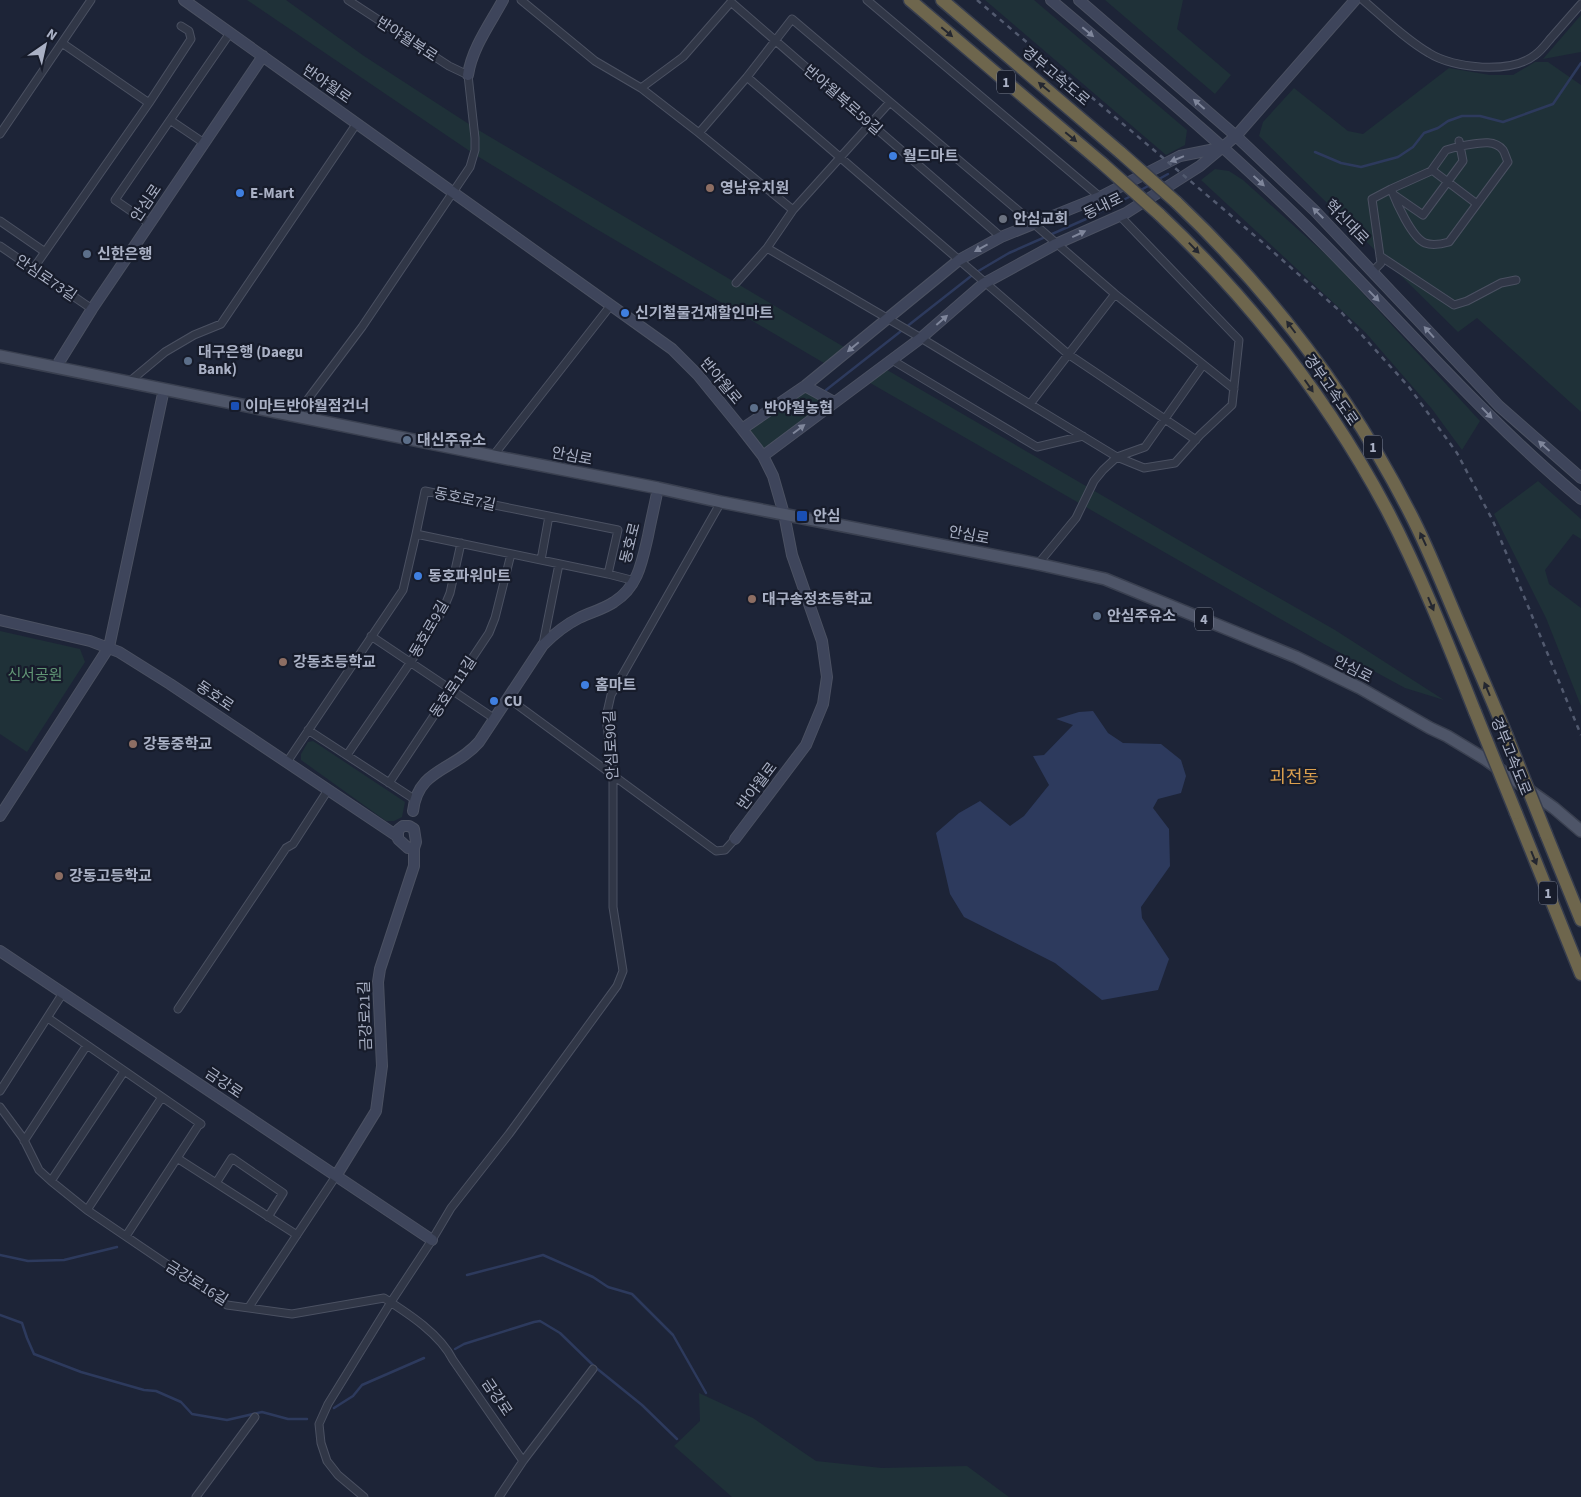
<svg xmlns="http://www.w3.org/2000/svg" width="1581" height="1497" viewBox="0 0 1581 1497" font-family="'Source Sans 3','Noto Sans KR',sans-serif">
<style>
.green{fill:#1f3138}
.water{fill:#2d3a5d}
.lines{fill:none;stroke-linecap:round;stroke-linejoin:round}
.stream{stroke:#2d3a5d;stroke-width:2.5}
.street-casing{stroke:#4b5162;stroke-width:9}
.secondary-casing{stroke:#4b5162;stroke-width:12}
.primary-casing{stroke:#3a4050;stroke-width:14}
.highway-casing{stroke:#383e4e;stroke-width:15}
.street{stroke:#313747;stroke-width:7}
.secondary{stroke:#3e455b;stroke-width:10}
.primary{stroke:#4e5568;stroke-width:11}
.highway{stroke:#6e664d;stroke-width:12}
.rail{stroke:#525a6f;stroke-width:2.5;stroke-dasharray:5 5;stroke-linecap:butt}
.highway-bridge-casing{stroke:#383e4e;stroke-width:15;stroke-linecap:butt}
.highway-bridge{stroke:#6e664d;stroke-width:12}
.oneway{fill:#242730}
.oneway2{fill:#7f869b}
.shop-dot{fill:#3f7fe0;stroke:#171c2b;stroke-width:2}
.education-dot{fill:#8d6e63;stroke:#171c2b;stroke-width:2}
.worship-dot{fill:#6b7280;stroke:#171c2b;stroke-width:2}
.service-dot{fill:#5c6f8a;stroke:#171c2b;stroke-width:2}
.transit-dot{fill:#1a4fb4;stroke:#171c2b;stroke-width:2}
.labels{text-anchor:middle;stroke-width:4.5;stroke-linejoin:round;paint-order:stroke}
.shield{fill:#171c2b;stroke:#7e8497;stroke-width:1}
.shield-label{font-size:14px;font-weight:bold;fill:#aab1c5}
.street-label{font-size:15px;fill:#aab1c5;stroke:#171c2b}
.poi-label{font-size:15px;font-weight:bold;fill:#aab1c5;stroke:#171c2b;text-anchor:start}
.park-label{font-size:15px;fill:#619675;stroke:#171c2b}
.quarter-label{font-size:18px;fill:#dba04f;stroke:#171c2b}
</style>
<rect width="100%" height="100%" fill="#1d2437"/>
<path class="green" d="M247 0H286L364 56 475 128 849 350 829 366 593 227 474 154Z
M985 0H1034L1187 130 1185 145 1166 155Z
M1105 0H1183L1177 29 1231 75 1215 94Z
M1581 15V52L1543 59Z
M1535 62H1548L1581 85V412L1477 318 1458 332 1259 136 1263 122 1294 88 1348 131 1363 134 1449 68 1490 75H1513Z
M1215 169 1229 171 1243 180 1334 262 1480 421 1462 450 1432 409 1365 332 1201 180Z
M882 367 1230 570 1335 630 1444 700 1405 688 1324 644 865 380Z
M805 386 834 402 763 456 742 429Z
M1538 481 1581 519V539L1573 534 1545 570 1549 584 1581 608V706L1546 618 1494 514Z
M0 631 80 649 85 662 27 752 0 734Z
M313 741 405 802 402 817 394 821H386L301 760V754L308 742Z
M699 1393 753 1418 816 1461 882 1468 967 1466 1009 1497H732L674 1446 700 1421Z"/>
<path class="water" d="M1093 711 1108 733 1123 743 1161 744 1181 760 1186 776 1181 793 1158 799 1153 808 1169 829 1170 866 1141 907 1142 918 1169 959 1158 990 1102 1000 1055 963 964 917 950 894 936 833 959 813 980 801 1010 826 1024 816 1049 785 1033 756 1044 755 1073 725 1056 719 1079 712Z"/>
<g class="lines">
<path class="stream" d="M1315 152 1341 163 1361 167 1398 157 1413 147 1424 133 1438 128 1448 121 1462 116H1480L1503 122 1553 104 1581 63
M1159 179 1168 174
M1139 191 1150 185
M826 390 975 273 1009 253 1086 219 1133 195
M0 1255 28 1261 64 1260 117 1247
M467 1275 543 1255 593 1277 608 1287 632 1294 673 1335 706 1393
M0 1315 22 1323 27 1338 34 1354 81 1372 144 1390 156 1391 181 1402 192 1414 227 1420 262 1412 288 1419H307
M455 1349 464 1344 534 1322 540 1321 560 1333 595 1367 642 1405 677 1439
M334 1408 353 1396 362 1385 424 1358"/>
<g class="street-casing">
<path id="street" d="M521 0 595 61 641 88 683 57 731 2 1001 237
M867 0 1100 197
M1363 0C1384 18 1405 39 1429 53 1454 69 1511 74 1535 55 1541 51 1546 44 1551 38 1561 27 1571 15 1581 4
M62 43 149 103
M747 77 792 19 1033 223 1115 294 1234 389
M641 88 699 133 793 210 767 248 736 283
M170 120 204 143
M699 133 747 77 1068 354 1196 440
M0 134 91 0
M1432 170 1477 204
M1391 189 1431 171 1446 150 1460 146 1463 161 1423 215 1394 195
M793 210 890 102
M0 221 45 252
M150 224 115 200 230 33
M0 246 92 309
M767 248 921 338 1117 457 1103 470 1094 481 1076 518 1038 564
M1380 256 1454 305 1467 301 1501 283 1516 280
M33 269 149 103 191 39 189 31 181 26
M1373 271 1381 263 1372 199 1391 189C1396 202 1412 238 1425 243 1433 246 1442 244 1449 242L1508 162C1506 158 1505 153 1503 150 1493 137 1473 145 1460 146L1459 141
M892 360 1037 447 1083 436
M129 382 165 352 194 335 221 324 357 123
M1030 404 1115 294
M296 415 362 327 470 167 475 150V138L468 75 449 66 348 0
M493 456 611 305
M1117 457 1144 468 1175 463 1200 435 1232 405 1239 340 1120 216
M1117 457 1145 447 1203 365
M416 534 608 574 635 581
M541 560 549 516
M371 636 495 719
M543 644 559 564
M508 698 716 851 725 850 735 839
M308 730 414 799
M347 755 410 663 443 610 450 593 461 543
M287 762 403 590 416 534 425 491 618 530 608 574
M389 783 489 633 495 618 511 554
M178 1009 286 848 293 844 328 790
M48 1018 201 1124 198 1126 126 1236
M123 1073 51 1181 87 1210 227 1305 292 1314 384 1298C409 1314 440 1334 453 1360L523 1461
M0 1091 63 993
M0 1107 23 1138 39 1170 51 1181
M24 1141 87 1045
M177 1158 297 1235
M216 1183 232 1158 283 1193 268 1217
M87 1210 162 1097
M249 1307 336 1176
M196 1497 255 1417
M364 1497 338 1475 327 1461 321 1443 319 1424 328 1404 391 1302 432 1240 451 1208 509 1134 617 986 623 971 613 907V774L606 717 611 695 721 502
M499 1497 523 1461 593 1369"/>
</g>
<g class="secondary-casing">
<path id="secondary" d="M184 0 672 349 698 375 742 429 763 456 773 476 784 514 792 555 822 641 827 677 823 704 806 745 735 839
M1051 0C1143 78 1237 155 1321 241 1407 328 1487 421 1581 499
M1079 0 1236 136 1315 211 1499 406 1581 478
M468 75C472 48 490 24 503 0
M56 367 92 309 263 56
M805 386 834 402
M742 429 805 386 959 260 1001 237 1100 197 1180 156 1220 148
M763 456 921 338 983 284 1056 244 1126 213 1200 166 1236 136 1355 0
M0 620 90 641 119 652 170 684 397 836
M413 811C418 768 454 771 479 742L543 645C554 634 565 625 579 618 591 612 604 609 614 602 638 587 642 562 648 536 651 520 655 504 658 488
M0 816 109 647 164 389
M403 826H409L414 829 416 842 414 848H408L398 839V830Z
M0 951 432 1240
M336 1176 376 1111 382 1066 378 982 380 969 414 866V848"/>
</g>
<g class="primary-casing">
<path id="primary" d="M0 356 493 456 658 488 721 502 1038 564 1105 579 1296 657 1360 688 1430 728 1447 736 1485 759 1554 808 1581 831"/>
</g>
<g class="highway-casing">
<path id="highway" d="M910 0 1103 164
M942 0 1121 153
M1176 202C1271 292 1351 397 1411 515 1427 546 1440 579 1454 612 1471 652 1489 693 1506 734
M1159 214C1250 300 1328 399 1387 510 1421 575 1448 644 1475 712
M1516 813 1581 974
M1546 834 1581 920"/>
</g>
<use href="#street" class="street"/>
<use href="#secondary" class="secondary"/>
<use href="#primary" class="primary"/>
<use href="#highway" class="highway"/>
<path class="rail" d="M977 0 1261 241 1342 313 1409 387 1457 453 1493 521 1581 735"/>
<g class="highway-bridge-casing">
<path id="highway-bridge" d="M1121 153 1176 202
M1103 164 1159 214
M1475 712 1516 813
M1506 734 1546 834"/>
</g>
<use href="#highway-bridge" class="highway-bridge"/>
</g>
<defs><path id="oneway-solid" d="M-6-.8H1V-3.2L6.5 0L1 3.2V.8H-6Z" transform="scale(1.25)"/></defs>
<g class="oneway">
<use href="#oneway-solid" transform="translate(947 32) rotate(40)"/>
<use href="#oneway-solid" transform="translate(1044 87) rotate(-140)"/>
<use href="#oneway-solid" transform="translate(1071 137) rotate(40)"/>
<use href="#oneway-solid" transform="translate(1194 248) rotate(46)"/>
<use href="#oneway-solid" transform="translate(1291 327) rotate(-127)"/>
<use href="#oneway-solid" transform="translate(1309 386) rotate(55)"/>
<use href="#oneway-solid" transform="translate(1423 539) rotate(-115)"/>
<use href="#oneway-solid" transform="translate(1431 604) rotate(67)"/>
<use href="#oneway-solid" transform="translate(1487 689) rotate(-113)"/>
<use href="#oneway-solid" transform="translate(1534 858) rotate(68)"/>
</g>
<g class="oneway2">
<use href="#oneway-solid" transform="translate(1088 32) rotate(40)"/>
<use href="#oneway-solid" transform="translate(1199 104) rotate(-139)"/>
<use href="#oneway-solid" transform="translate(1177 159) rotate(158)"/>
<use href="#oneway-solid" transform="translate(1259 181) rotate(43)"/>
<use href="#oneway-solid" transform="translate(1318 213) rotate(-135)"/>
<use href="#oneway-solid" transform="translate(1079 234) rotate(-25)"/>
<use href="#oneway-solid" transform="translate(981 248) rotate(151)"/>
<use href="#oneway-solid" transform="translate(1374 296) rotate(46)"/>
<use href="#oneway-solid" transform="translate(942 320) rotate(-41)"/>
<use href="#oneway-solid" transform="translate(1429 332) rotate(-132)"/>
<use href="#oneway-solid" transform="translate(853 347) rotate(140)"/>
<use href="#oneway-solid" transform="translate(1487 413) rotate(46)"/>
<use href="#oneway-solid" transform="translate(799 429) rotate(-37)"/>
<use href="#oneway-solid" transform="translate(1544 446) rotate(-138)"/>
</g>
<g class="shop-dot">
<circle cx="893" cy="156" r="5"/>
<circle cx="240" cy="193" r="5"/>
<circle cx="625" cy="313" r="5"/>
<circle cx="418" cy="576" r="5"/>
<circle cx="585" cy="685" r="5"/>
<circle cx="494" cy="701" r="5"/>
</g>
<g class="education-dot">
<circle cx="710" cy="188" r="5"/>
<circle cx="752" cy="599" r="5"/>
<circle cx="283" cy="662" r="5"/>
<circle cx="133" cy="744" r="5"/>
<circle cx="59" cy="876" r="5"/>
</g>
<circle class="worship-dot" cx="1003" cy="219" r="5"/>
<g class="service-dot">
<circle cx="87" cy="254" r="5"/>
<circle cx="188" cy="361" r="5"/>
<circle cx="754" cy="408" r="5"/>
<circle cx="407" cy="440" r="5"/>
<circle cx="1097" cy="616" r="5"/>
</g>
<g class="transit-dot">
<rect x="230" y="401" width="10" height="10" rx="2.5"/>
<rect x="796" y="510" width="12" height="12" rx="2.5"/>
</g>
<g class="labels">
<g class="shield">
<rect x="997" y="70.5" width="18" height="23" rx="4"/>
<rect x="1364" y="435.5" width="18" height="23" rx="4"/>
<rect x="1195" y="607.5" width="18" height="23" rx="4"/>
<rect x="1539" y="881.5" width="18" height="23" rx="4"/>
</g>
<g class="shield-label">
<text x="1006" y="87">1</text>
<text x="1373" y="452">1</text>
<text x="1204" y="624">4</text>
<text x="1548" y="898">1</text>
</g>
<g class="street-label">
<text transform="translate(407 39) rotate(33)" y="5">반야월북로</text>
<text transform="translate(1056 76) rotate(40)" y="5">경부고속도로</text>
<text transform="translate(327 84) rotate(35)" y="5">반야월로</text>
<text transform="translate(843 100) rotate(41)" y="5">반야월북로59길</text>
<text transform="translate(146 203) rotate(-56)" y="5">안심로</text>
<text transform="translate(1103 206) rotate(-26)" y="5">동내로</text>
<text transform="translate(1347 222) rotate(46)" y="5">혁신대로</text>
<text transform="translate(46 278) rotate(34)" y="5">안심로73길</text>
<text transform="translate(721 381) rotate(50)" y="5">반야월로</text>
<text transform="translate(1331 390) rotate(55)" y="5">경부고속도로</text>
<text transform="translate(572 456) rotate(11)" y="5">안심로</text>
<text transform="translate(465 499) rotate(12)" y="5">동호로7길</text>
<text transform="translate(969 535) rotate(11)" y="5">안심로</text>
<text transform="translate(630 543) rotate(-76)" y="5">동호로</text>
<text transform="translate(429 629) rotate(-60)" y="5">동호로9길</text>
<text transform="translate(1353 669) rotate(27)" y="5">안심로</text>
<text transform="translate(453 687) rotate(-56)" y="5">동호로11길</text>
<text transform="translate(215 696) rotate(34)" y="5">동호로</text>
<text transform="translate(611 745) rotate(-93)" y="5">안심로90길</text>
<text transform="translate(1511 756) rotate(68)" y="5">경부고속도로</text>
<text transform="translate(757 786) rotate(-53)" y="5">반야월로</text>
<text transform="translate(365 1016) rotate(-92)" y="5">금강로21길</text>
<text transform="translate(224 1083) rotate(34)" y="5">금강로</text>
<text transform="translate(197 1283) rotate(32)" y="5">금강로16길</text>
<text transform="translate(497 1397) rotate(56)" y="5">금강로</text>
</g>
<g class="poi-label">
<text x="903" y="161">월드마트</text>
<text x="720" y="193">영남유치원</text>
<text x="250" y="198">E-Mart</text>
<text x="1013" y="224">안심교회</text>
<text x="97" y="259">신한은행</text>
<text x="635" y="318">신기철물건재할인마트</text>
<text x="198" y="357">대구은행 (Daegu<tspan x="198" dy="17">Bank)</tspan></text>
<text x="245" y="411">이마트반야월점건너</text>
<text x="764" y="413">반야월농협</text>
<text x="417" y="445">대신주유소</text>
<text x="813" y="521">안심</text>
<text x="428" y="581">동호파워마트</text>
<text x="762" y="604">대구송정초등학교</text>
<text x="1107" y="621">안심주유소</text>
<text x="293" y="667">강동초등학교</text>
<text x="595" y="690">홈마트</text>
<text x="504" y="706">CU</text>
<text x="143" y="749">강동중학교</text>
<text x="69" y="881">강동고등학교</text>
</g>
<g class="park-label">
<text x="35" y="680">신서공원</text>
</g>
<g class="quarter-label">
<text x="1294" y="783">괴전동</text>
</g>
</g>
<g transform="translate(45 45) rotate(34)" stroke="#171c2b" stroke-width="4" paint-order="stroke">
<path d="M0-4L9 19L0 12L-9 19Z" fill="#aab1c5"/>
<text y="-8" font-size="14" font-weight="bold" text-anchor="middle" fill="#aab1c5">N</text>
</g>
</svg>
